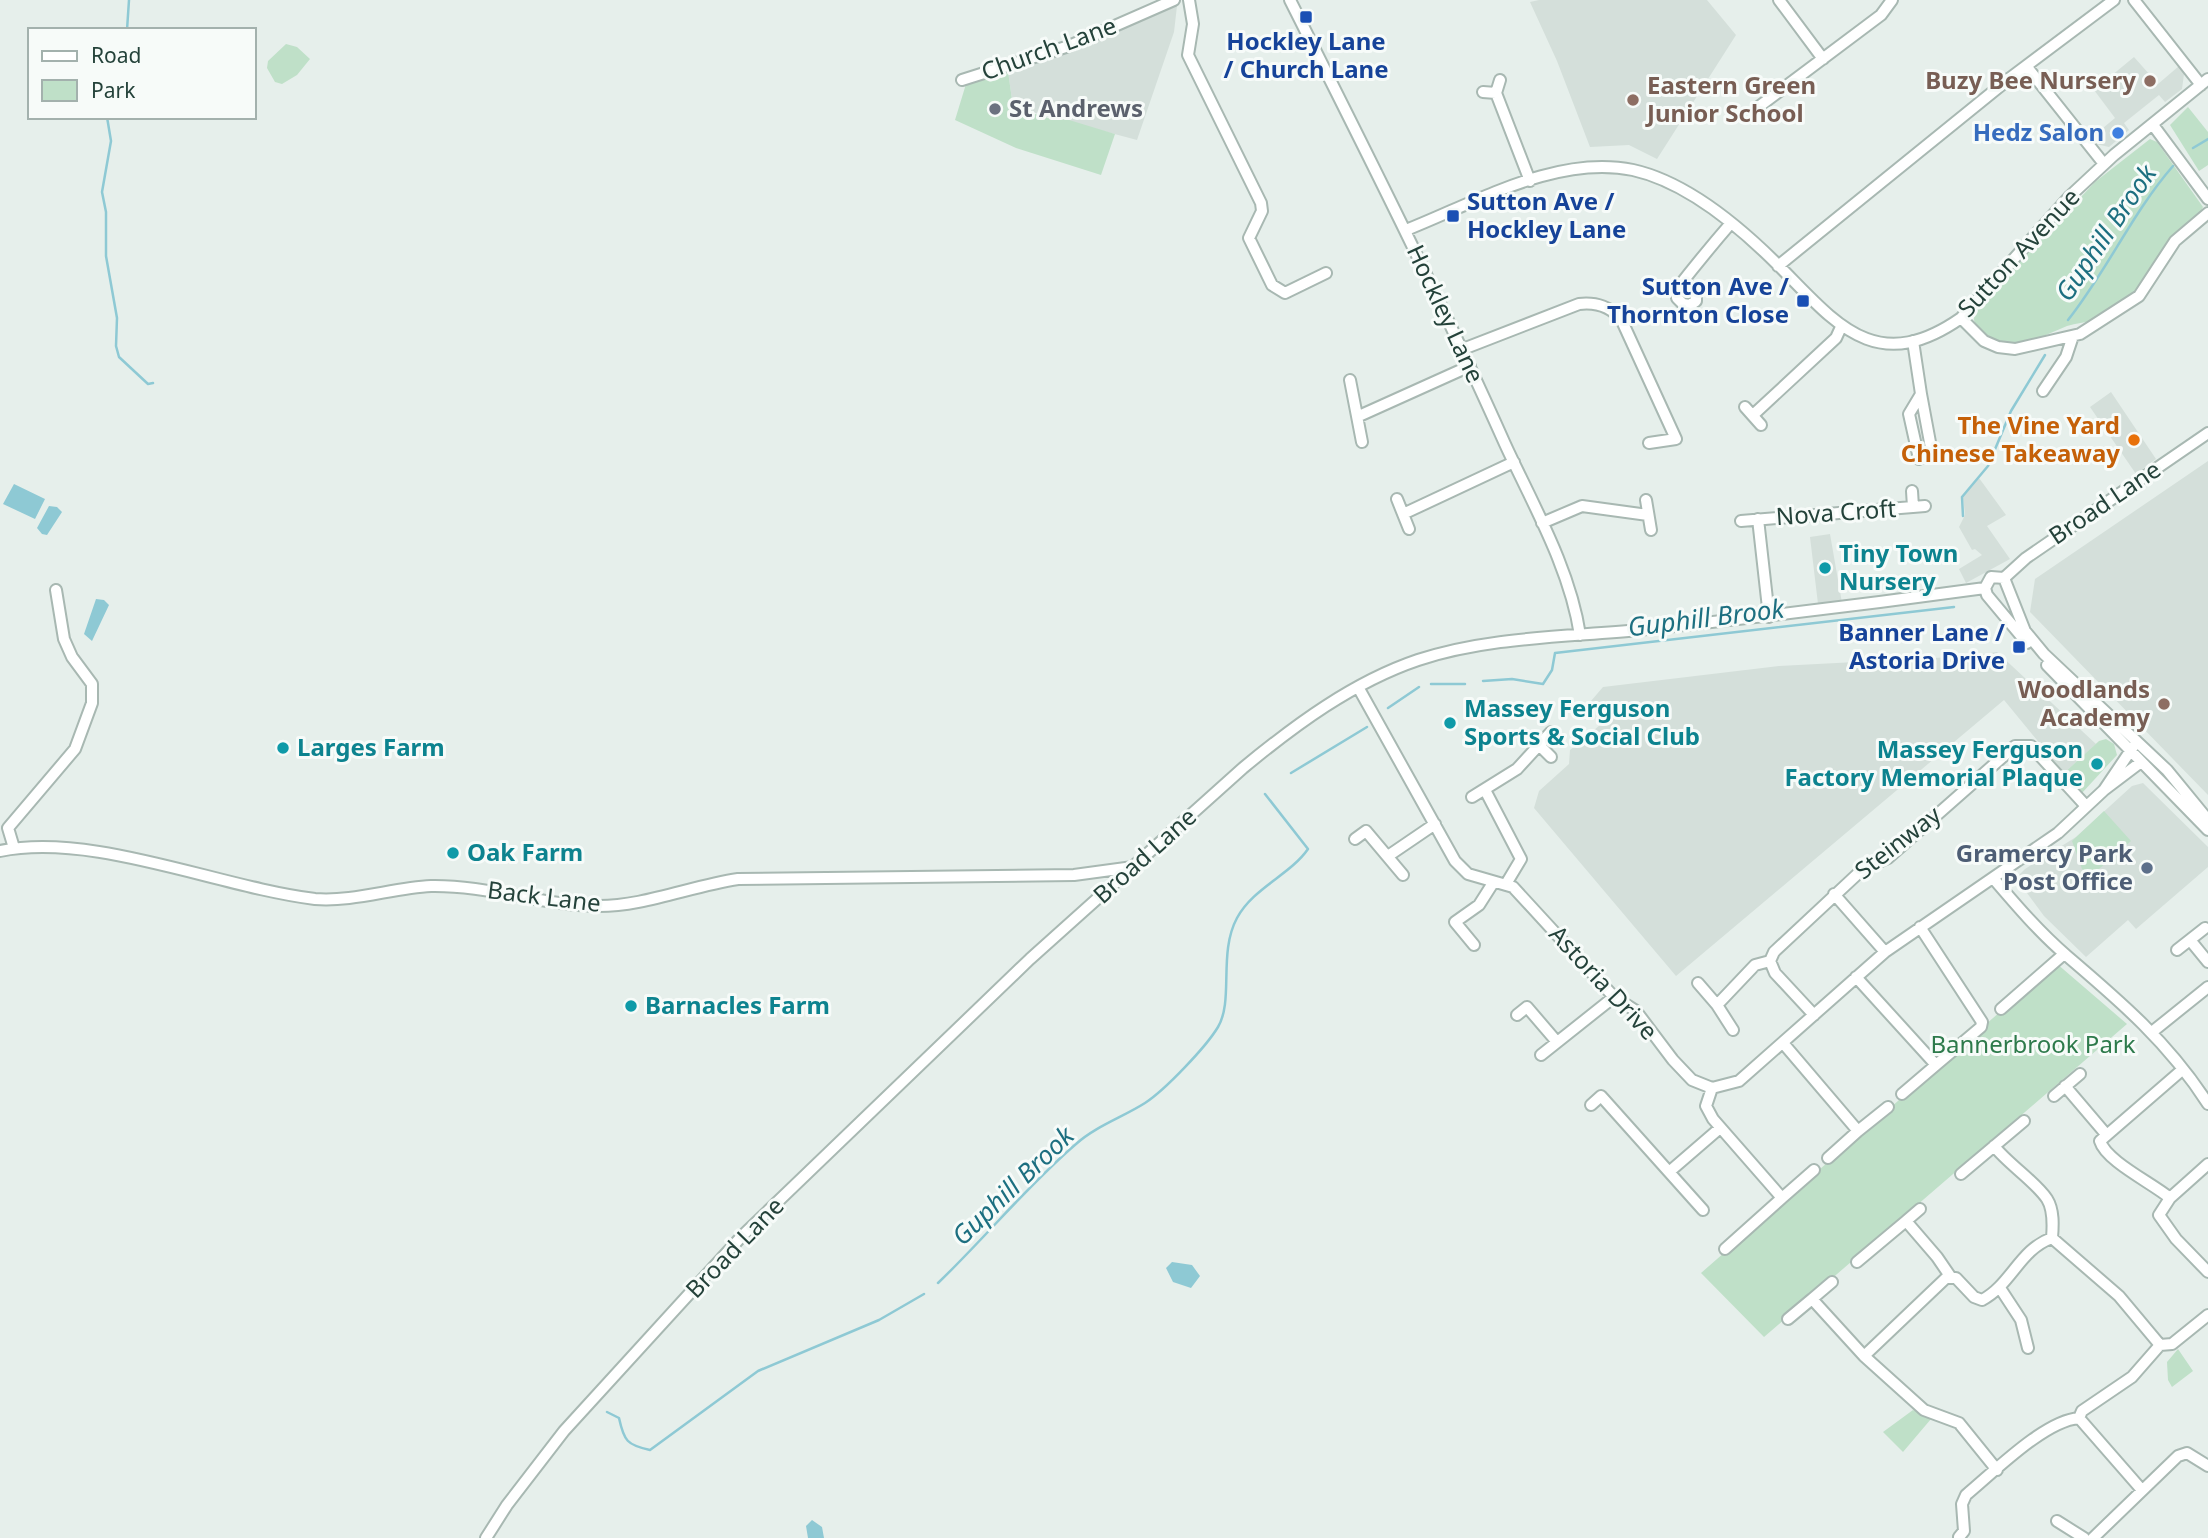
<svg xmlns="http://www.w3.org/2000/svg" width="2208" height="1538" viewBox="0 0 2208 1538" font-family="'Noto Sans',sans-serif">
<style>
.built{fill:#d4dfda}
.green{fill:#bfe0c8}
.water{fill:#8ec9d4}
.lines{fill:none;stroke-linecap:round;stroke-linejoin:round}
.stream{stroke:#8ec9d4;stroke-width:2.5}
.minor-casing{stroke:#a8b8b2;stroke-width:14}
.minor{stroke:#fff;stroke-width:10}
.transit-dot{fill:#1a4fb4;stroke:#f7fbf9;stroke-width:2.5}
.education-dot{fill:#8d6e63;stroke:#f7fbf9;stroke-width:2.5}
.worship-dot{fill:#6b7280;stroke:#f7fbf9;stroke-width:2.5}
.shop-dot{fill:#3f7fe0;stroke:#f7fbf9;stroke-width:2.5}
.food-dot{fill:#e8710a;stroke:#f7fbf9;stroke-width:2.5}
.culture-dot{fill:#0f9aa8;stroke:#f7fbf9;stroke-width:2.5}
.service-dot{fill:#5c6f8a;stroke:#f7fbf9;stroke-width:2.5}
.labels{text-anchor:middle;stroke-width:6;stroke-linejoin:round;paint-order:stroke}
.transit-label{font-size:24px;font-weight:bold;fill:#164399;stroke:#f7fbf9;text-anchor:end}
.street-label{font-size:24px;fill:#24423a;stroke:#f7fbf9}
.education-label{font-size:24px;font-weight:bold;fill:#785e54;stroke:#f7fbf9;text-anchor:end}
.worship-label{font-size:24px;font-weight:bold;fill:#5b616d;stroke:#f7fbf9;text-anchor:start}
.shop-label{font-size:24px;font-weight:bold;fill:#366cbe;stroke:#f7fbf9;text-anchor:end}
.food-label{font-size:24px;font-weight:bold;fill:#c56008;stroke:#f7fbf9;text-anchor:end}
.culture-label{font-size:24px;font-weight:bold;fill:#0d838f;stroke:#f7fbf9;text-anchor:start}
.service-label{font-size:24px;font-weight:bold;fill:#4e5e75;stroke:#f7fbf9;text-anchor:end}
.park-label{font-size:24px;fill:#2d7a4b;stroke:#f7fbf9}
.water-label{font-size:26px;font-style:italic;fill:#1c6f80;stroke:#f7fbf9}
</style>
<rect width="100%" height="100%" fill="#e6efeb"/>
<path class="built" d="M1539 0H1707L1736 35 1657 159 1629 145 1590 147 1557 61 1530 2Z
M1177 6 1174 32 1137 140 1013 107 1008 71Z
M2134 57 2158 84 2179 66 2184 74 2182 89 2165 102 2159 95 2124 123 2129 130 2109 147 2096 144 2091 138 2115 118 2094 90Z
M2111 392 2156 459 2136 474 2090 407Z
M2208 461V795L2030 612 2035 579Z
M1979 478 2006 515 1987 526 2010 559 1966 583 1959 569 1982 555 1975 549 1972 550 1959 527 1965 515 1963 496Z
M1830 534 1842 603 1818 604 1810 537Z
M1997 652 2096 744 2064 773 2004 700 1676 976 1534 808 1539 791 1569 764 1570 750 1600 725 1591 701 1603 687 1779 666 1971 656Z
M2143 783 2208 847V867L2136 929 2128 920 2086 957 2044 916 2016 878 2025 869 2076 837 2132 786Z"/>
<path class="green" d="M286 44 297 47 310 59 297 75 282 84 275 82 267 68 268 61Z
M1008 71 1013 107 1054 120 1056 116 1115 134 1101 175 1016 148 955 120 966 84Z
M2188 107 2208 132V165L2199 171 2170 125Z
M2150 139 2157 142 2203 207C2199 217 2188 221 2180 229 2159 250 2150 283 2126 301 2117 308 2104 316 2094 320 2085 323 2076 323 2067 326 2039 337 2011 356 1983 333 1975 326 1972 321 1975 310L2095 182Z
M2106 739 2114 744 2117 755 2082 793 2064 773 2099 741Z
M2104 811 2131 841 2091 876 2082 869 2072 841Z
M2056 963 2127 1024 1764 1337 1701 1273Z
M2178 1349 2193 1371 2172 1387 2168 1380 2167 1362Z
M1913 1410 1931 1419 1903 1452 1883 1432Z"/>
<path class="water" d="M14 484 45 499 35 519 3 504Z
M49 506 57 507 62 512 47 535 42 534 37 528Z
M96 599 104 600 109 605 92 641 84 634Z
M1172 1262 1192 1265 1200 1276 1191 1288 1173 1282 1166 1268Z
M812 1520 822 1527 824 1538H808L806 1526Z"/>
<g class="lines">
<path class="stream" d="M127 30 129 0
M107 117 111 141 102 192 106 212V256L117 318 116 346 119 357 148 384 153 383
M2193 148 2208 139
M2068 320C2107 271 2132 213 2173 166
M1963 516 1962 497 1988 466 2011 411 2045 355
M1483 681 1512 679 1543 684 1552 670 1555 653 1954 607
M1431 684H1465
M1388 708 1419 687
M1291 773 1367 727
M938 1283C985 1238 1027 1186 1076 1144 1096 1126 1123 1117 1145 1103 1165 1090 1206 1047 1218 1027 1234 1000 1218 953 1237 918 1253 888 1290 875 1308 849L1265 794
M607 1412 619 1418C624 1441 627 1445 650 1450L758 1371 879 1320 924 1294"/>
<g class="minor-casing">
<path id="minor" d="M1189 0 1193 24 1188 55 1261 203 1262 211 1249 238 1272 285 1285 293 1326 273
M1290 0C1364 147 1438 294 1505 444 1533 505 1570 568 1580 635
M1779 0 1823 59
M2134 0 2201 85
M2027 67 2104 164
M962 80 1069 46 1174 0
M1483 92 1496 93 1500 80
M1496 93 1530 181
M1757 108 1881 15 1892 0
M2153 125 2208 199
M1406 230C1475 203 1557 154 1633 170 1687 182 1739 226 1778 265 1835 322 1875 378 1961 318L2070 196 2114 155 2208 79
M1778 266 2010 78 2114 0
M1683 281 1696 290V301L1690 305 1683 304 1677 298 1676 290C1694 267 1712 245 1731 223
M1961 318 1984 341 1998 347 2015 349 2080 334 2139 296 2175 241 2208 213
M1913 341 1921 394 1909 414 1919 459 1932 453 1921 394
M1463 349 1579 304C1596 302 1612 307 1622 321L1676 439 1649 443
M1350 380 1362 442
M2043 391 2066 357 2073 336
M1745 407 1761 425
M1753 415 1836 338 1841 327
M1359 416 1470 366
M1912 491 1913 507
M1397 499 1409 529
M1646 500 1651 530
M1403 514 1514 462
M1758 519 1769 617
M1741 521 1925 506
M1542 523 1582 506 1648 515
M2004 578 2026 558 2208 433
M1985 588 1991 577 2004 578 2025 631 2044 654 2167 770 2208 820
M1985 588 1987 595 2027 643
M2047 665 2208 830
M1358 687 1455 861 1468 874 1513 887 1614 997 1636 1011 1673 1060 1692 1080 1712 1088 1739 1081 1885 952 2058 833 2104 790
M1540 746 1551 757
M2133 747 2104 790 2141 762
M1485 790 1521 859 1506 884
M1472 797 1517 769 1551 732
M1355 839 1366 831 1403 875
M14 848 8 828 75 749 92 703V684L72 657 64 639 56 590
M0 851C94 832 218 887 315 899 354 902 392 888 431 886 487 885 541 905 596 906 642 907 691 886 738 879L1074 875 1133 867
M1388 856 1435 824
M1993 878C2016 905 2040 933 2067 956 2121 1002 2169 1043 2208 1104
M1834 894 1885 952
M2190 940 2208 962
M1474 945 1455 922 1479 905 1493 883
M2177 950 2205 928
M1856 977 1936 1065 1981 1027 1982 1022 1920 927
M1698 983 1717 1005 1733 1030
M1717 1005 1755 965 1770 961
M2001 1009 2064 954
M1517 1015 1527 1007 1557 1042
M1814 1015 1775 973 1770 961 1774 952 1864 868 1888 858 2015 746H2031L2086 806
M2152 1032 2208 987
M1783 1043 1858 1131 1888 1107
M1541 1055 1614 997
M2065 1086 2105 1133
M1712 1088 1706 1106 1713 1119 1782 1198 1725 1249
M1902 1094 1936 1065
M2054 1096 2080 1074
M1591 1105 1601 1096 1669 1172 1720 1128
M1994 1146C2008 1164 2036 1182 2047 1199 2054 1210 2053 1226 2052 1238
M1828 1158 1858 1131
M2208 1164 2170 1198 2159 1215 2176 1239 2208 1272
M1669 1172 1703 1210
M1961 1174 2024 1121
M1782 1198 1814 1170
M2170 1198C2152 1183 2106 1161 2100 1141L2182 1070
M1920 1209 1906 1221 1937 1257 1950 1276
M1857 1262 1906 1221
M2000 1288 2021 1320 2028 1348
M1812 1299 1832 1282
M1788 1319 1812 1299 1864 1356
M1997 1470 1959 1423 1924 1410 1864 1356 1946 1278H1956L1974 1297 1982 1300C2011 1285 2020 1249 2052 1238L2119 1296 2160 1345 2172 1344 2208 1315
M2141 1489 2079 1418 2082 1411 2132 1377 2160 1345
M2057 1521 2084 1538
M1959 1537 1964 1531 1962 1504 1966 1495C1994 1472 2044 1421 2079 1418
M486 1538 507 1505 564 1431 742 1236 1030 959 1243 768C1295 725 1353 682 1418 660 1487 637 1566 637 1638 630 1754 618 1869 604 1985 588
M2093 1538 2178 1456 2187 1453 2208 1466"/>
</g>
<use href="#minor" class="minor"/>
</g>
<g class="transit-dot">
<rect x="1299" y="10" width="14" height="14" rx="3.5"/>
<rect x="1446" y="209" width="14" height="14" rx="3.5"/>
<rect x="1796" y="294" width="14" height="14" rx="3.5"/>
<rect x="2012" y="640" width="14" height="14" rx="3.5"/>
</g>
<g class="education-dot">
<circle cx="2150" cy="81" r="7"/>
<circle cx="1633" cy="100" r="7"/>
<circle cx="2164" cy="704" r="7"/>
</g>
<circle class="worship-dot" cx="995" cy="109" r="7"/>
<circle class="shop-dot" cx="2118" cy="133" r="7"/>
<circle class="food-dot" cx="2134" cy="440" r="7"/>
<g class="culture-dot">
<circle cx="1825" cy="568" r="7"/>
<circle cx="1450" cy="723" r="7"/>
<circle cx="283" cy="748" r="7"/>
<circle cx="2097" cy="764" r="7"/>
<circle cx="453" cy="853" r="7"/>
<circle cx="631" cy="1006" r="7"/>
</g>
<circle class="service-dot" cx="2147" cy="868" r="7"/>
<g class="labels">
<g class="transit-label">
<text x="1306" y="50" text-anchor="middle">Hockley Lane<tspan x="1306" dy="28">/ Church Lane</tspan></text>
<text x="1467" y="210" text-anchor="start">Sutton Ave /<tspan x="1467" dy="28">Hockley Lane</tspan></text>
<text x="1789" y="295">Sutton Ave /<tspan x="1789" dy="28">Thornton Close</tspan></text>
<text x="2005" y="641">Banner Lane /<tspan x="2005" dy="28">Astoria Drive</tspan></text>
</g>
<g class="street-label">
<text transform="translate(1049 49) rotate(-20)" y="8">Church Lane</text>
<text transform="translate(2019 253) rotate(-47)" y="8">Sutton Avenue</text>
<text transform="translate(1445 314) rotate(65)" y="8">Hockley Lane</text>
<text transform="translate(2105 503) rotate(-34)" y="8">Broad Lane</text>
<text transform="translate(1836 513) rotate(-4)" y="8">Nova Croft</text>
<text transform="translate(1898 843) rotate(-38)" y="8">Steinway</text>
<text transform="translate(1145 856) rotate(-42)" y="8">Broad Lane</text>
<text transform="translate(544 897) rotate(7)" y="8">Back Lane</text>
<text transform="translate(1603 983) rotate(47)" y="8">Astoria Drive</text>
<text transform="translate(735 1248) rotate(-46)" y="8">Broad Lane</text>
</g>
<g class="education-label">
<text x="2136" y="89">Buzy Bee Nursery</text>
<text x="1647" y="94" text-anchor="start">Eastern Green<tspan x="1647" dy="28">Junior School</tspan></text>
<text x="2150" y="698">Woodlands<tspan x="2150" dy="28">Academy</tspan></text>
</g>
<g class="worship-label">
<text x="1009" y="117">St Andrews</text>
</g>
<g class="shop-label">
<text x="2104" y="141">Hedz Salon</text>
</g>
<g class="food-label">
<text x="2120" y="434">The Vine Yard<tspan x="2120" dy="28">Chinese Takeaway</tspan></text>
</g>
<g class="culture-label">
<text x="1839" y="562">Tiny Town<tspan x="1839" dy="28">Nursery</tspan></text>
<text x="1464" y="717">Massey Ferguson<tspan x="1464" dy="28">Sports &amp; Social Club</tspan></text>
<text x="297" y="756">Larges Farm</text>
<text x="2083" y="758" text-anchor="end">Massey Ferguson<tspan x="2083" dy="28">Factory Memorial Plaque</tspan></text>
<text x="467" y="861">Oak Farm</text>
<text x="645" y="1014">Barnacles Farm</text>
</g>
<g class="service-label">
<text x="2133" y="862">Gramercy Park<tspan x="2133" dy="28">Post Office</tspan></text>
</g>
<g class="park-label">
<text x="2033" y="1053">Bannerbrook Park</text>
</g>
<g class="water-label">
<text transform="translate(2106 233) rotate(-56)" y="9">Guphill Brook</text>
<text transform="translate(1706 618) rotate(-7)" y="9">Guphill Brook</text>
<text transform="translate(1013 1186) rotate(-44)" y="9">Guphill Brook</text>
</g>
</g>
<rect x="28" y="28" width="228" height="91" fill="#f7fbf9" stroke="#a3b1ad" stroke-width="2"/>
<rect x="42" y="51" width="35" height="10" fill="#ffffff" stroke="#a3b1ad" stroke-width="2"/>
<text x="91" y="63" font-size="21" fill="#24423a">Road</text>
<rect x="42" y="80" width="35" height="21" fill="#bfe0c8" stroke="#a3b1ad" stroke-width="2"/>
<text x="91" y="98" font-size="21" fill="#24423a">Park</text>
</svg>
